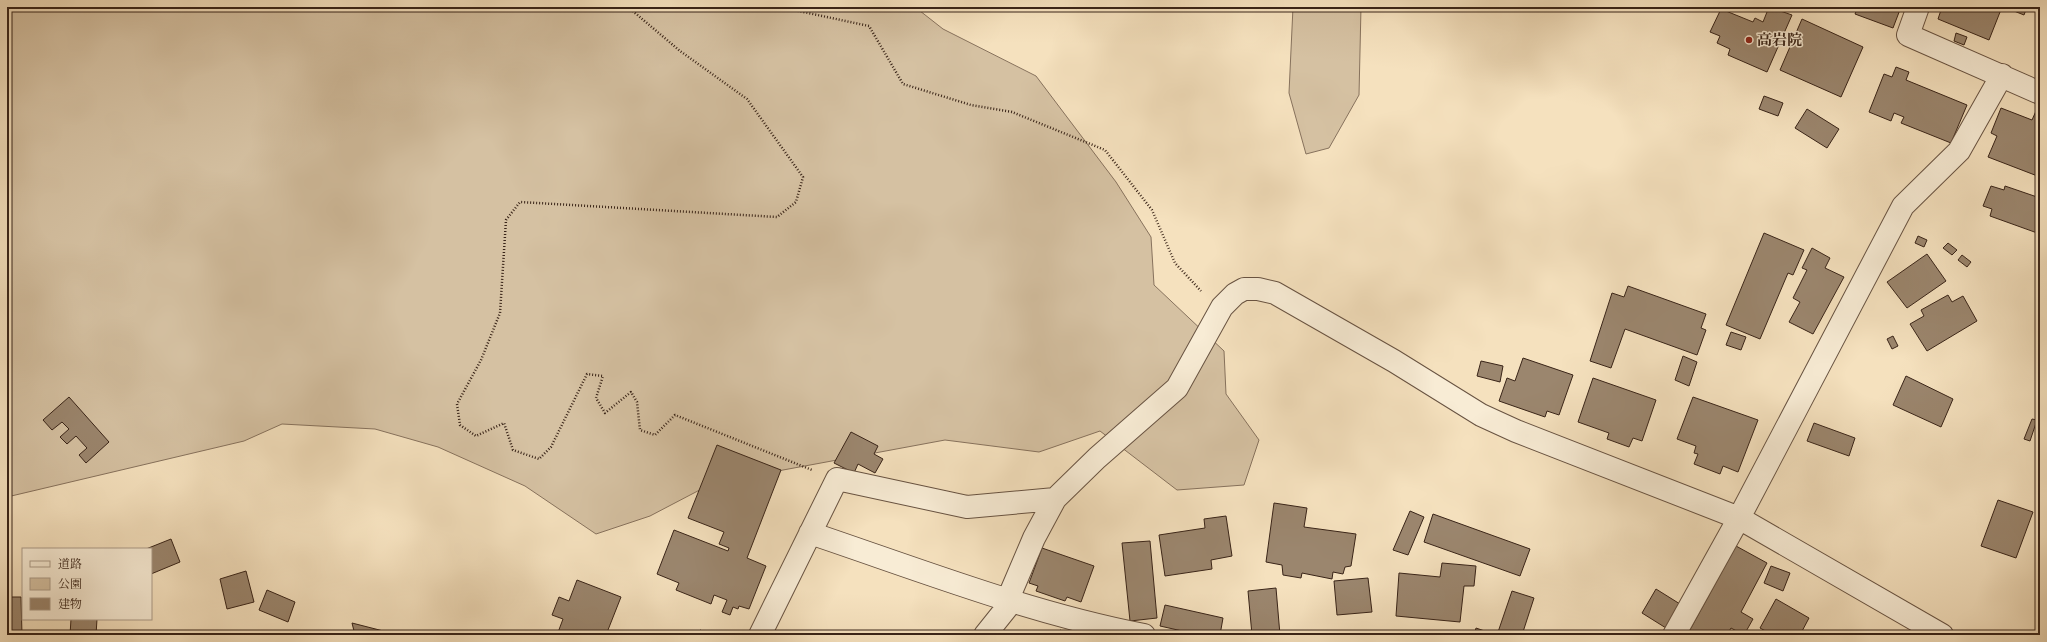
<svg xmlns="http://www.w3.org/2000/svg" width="2047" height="642" viewBox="0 0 2047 642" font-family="Alegreya,'Noto Serif JP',serif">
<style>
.green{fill:#d5c1a2;stroke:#87725d}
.building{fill:#9b866e;stroke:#392418}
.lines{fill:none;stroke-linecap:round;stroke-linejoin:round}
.minor-casing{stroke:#685342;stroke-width:24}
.path{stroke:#392418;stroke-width:2.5;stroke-dasharray:1 2;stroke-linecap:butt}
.minor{stroke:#f8ecd5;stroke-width:22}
.poi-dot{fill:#8f2418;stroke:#f8ecd5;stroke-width:1.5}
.labels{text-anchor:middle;stroke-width:3;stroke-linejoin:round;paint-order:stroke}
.poi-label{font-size:15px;font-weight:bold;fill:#392418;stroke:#f8ecd5;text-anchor:start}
</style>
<rect width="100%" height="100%" fill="#f5e1be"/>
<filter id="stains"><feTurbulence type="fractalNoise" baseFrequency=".005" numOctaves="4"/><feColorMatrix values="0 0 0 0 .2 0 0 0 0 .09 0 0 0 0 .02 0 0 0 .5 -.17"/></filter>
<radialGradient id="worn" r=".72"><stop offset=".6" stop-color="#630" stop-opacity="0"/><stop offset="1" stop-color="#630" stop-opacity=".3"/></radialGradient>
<path class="green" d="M7 7H915L943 29 1036 76 1116 182 1151 237 1154 285 1224 351 1226 394 1259 440 1244 485 1177 490 1100 431 1039 452 945 440 713 483 650 516 596 534 525 486 438 447 375 429 282 424 244 441 7 497Z
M1293 7H1361L1359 95 1329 148 1306 154 1289 93Z"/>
<path class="building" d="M1769 7 1792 15 1767 72 1728 55 1730 49 1717 43 1720 36 1710 32 1721 9 1753 22 1755 18 1763 22Z
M1858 7H1901L1893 28 1855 14Z
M1942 7H2002L1989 40 1938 19Z
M2004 7H2027L2024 15Z
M1802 19 1863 47 1841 97 1780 70Z
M1956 33 1967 37 1964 45 1954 41Z
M1896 67 1909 72 1906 80 1967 105 1951 143 1901 123 1904 117 1894 113 1891 121 1869 112 1884 74 1892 77Z
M1764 96 1783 103 1778 116 1759 109Z
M2001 108 2032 120 2036 111 2040 113V177L1988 157 1997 136 1991 133Z
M1807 109 1839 129 1827 148 1795 128Z
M1991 186 2004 190 2005 186 2040 198 2038 209H2040V234L1990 216 1992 209 1983 206Z
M1764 233 1804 250 1793 275 1788 273 1760 339 1726 325Z
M1918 236 1927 240 1924 247 1915 243Z
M1948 243 1957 250 1952 255 1943 248Z
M1812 248 1830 258 1825 268 1844 277 1813 334 1789 322 1800 302 1793 298 1807 270 1802 268Z
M1927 254 1946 281 1907 308 1887 282Z
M1962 255 1971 262 1967 267 1958 260Z
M1628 286 1706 314 1701 328 1706 330 1697 355 1625 329 1611 368 1590 361 1612 293 1624 297Z
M1948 295 1952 302 1963 296 1977 321 1927 351 1910 324 1924 316 1921 310Z
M1731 332 1746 337 1741 350 1726 345Z
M1893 336 1898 346 1892 349 1887 339Z
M1683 356 1697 362 1689 386 1675 380Z
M1523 358 1573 375 1559 415 1547 411 1545 417 1499 401 1507 378 1515 381Z
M1481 361 1503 366 1500 382 1477 376Z
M1906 376 1953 399 1941 427 1893 405Z
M1593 378 1656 400 1642 441 1633 438 1629 447 1607 439 1609 433 1578 422Z
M69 397 109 442 86 463 79 455 87 448 76 436 67 444 60 437 69 429 62 422 52 430 43 420Z
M1693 397 1758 420 1738 472 1723 466 1720 474 1694 464 1698 454 1694 453 1696 446 1677 439Z
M2032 419 2037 420 2030 441 2024 439Z
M1814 423 1855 438 1849 456 1807 441Z
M851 432 878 446 874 454 883 459 875 473 858 464 854 473 834 463Z
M717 445 781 470 747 558 766 566 749 609 739 606 738 609 733 607 730 615 722 612 727 600 714 595 711 604 676 590 679 583 657 574 674 530 728 551 729 548 719 544 724 532 688 518Z
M1998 500 2033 512 2016 558 1981 546Z
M1274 503 1307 508 1304 527 1356 534 1351 566 1345 567 1343 574 1333 572 1332 579 1302 573 1301 578 1283 575 1282 565 1266 562Z
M1410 511 1424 517 1408 555 1393 550Z
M1433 514 1530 549 1520 576 1424 542Z
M1226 516 1232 556 1211 560 1212 569 1165 576 1159 535 1205 528 1204 519Z
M171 539 180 562 151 574V549H146Z
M1150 541 1157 618 1130 621 1122 543Z
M1736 546 1767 563 1741 612 1753 619 1744 635 1731 628 1727 635H1687Z
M1042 548 1094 566 1081 602 1067 597 1065 601 1036 591 1038 586 1029 583Z
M1442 563 1476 566 1474 586H1464L1460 622 1396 616 1399 573 1440 577Z
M1771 566 1790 573 1783 591 1764 583Z
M246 571 254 602 227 609 220 579Z
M1368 578 1372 612 1337 615 1334 581Z
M577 580 621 597 606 635H557L563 619 552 615 559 597 569 601Z
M1276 588 1280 635H1252L1248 591Z
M1656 589 1680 604 1666 628 1642 613Z
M267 590 295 602 288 622 259 610Z
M1512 591 1534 598 1522 635H1497Z
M7 597H21L22 635H7Z
M1776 599 1809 618 1800 635H1773L1760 628Z
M1165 605 1223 618 1220 635H1200L1160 626Z
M71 619H97L96 635H70Z
M352 623 399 635H355Z
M1476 628 1496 635H1474Z
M700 630 715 635H698Z
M1060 630 1075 635H1058Z"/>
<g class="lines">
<g class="minor-casing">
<path id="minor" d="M1918 7 1908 35 2040 93
M810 533C920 570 1030 613 1144 635
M1008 599 1034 538 1055 499 1097 458 1177 388 1222 307 1235 294 1244 289H1258L1275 293 1394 361 1481 415 1516 431 1739 518 1942 635
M760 635 837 479 967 507 1055 499
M985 635 1013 600
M1674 635 1739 518 1903 206 1959 151 2002 75"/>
</g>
<path class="path" d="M628 7 680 51 747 99 803 177 796 202 777 217 520 202 506 220 500 313 481 360 457 404 460 425 476 436 504 423 513 450 539 459 551 447 587 374 603 376 596 398 605 413 631 392 637 402 640 430 655 435 675 415 812 470
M711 7 734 10 780 7
M780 7 869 26 903 84 971 105 1012 112 1105 150 1152 210 1175 263 1201 291"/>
<use href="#minor" class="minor"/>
</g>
<circle class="poi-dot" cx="1749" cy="40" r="4"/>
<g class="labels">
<g class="poi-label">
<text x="1757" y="45">高岩院</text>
</g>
</g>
<rect width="2047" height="642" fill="none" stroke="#f5e1be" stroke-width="24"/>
<rect x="8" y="8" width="2031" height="626" fill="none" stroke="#392418" stroke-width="2"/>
<rect x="12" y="12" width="2023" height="618" fill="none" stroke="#392418"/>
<rect x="22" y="548" width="130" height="72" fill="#f8ecd5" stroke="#ac9c89"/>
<rect x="30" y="561" width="20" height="6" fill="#f8ecd5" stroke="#ac9c89"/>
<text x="58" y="568" font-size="12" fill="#392418">道路</text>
<rect x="30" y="578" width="20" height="12" fill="#d5c1a2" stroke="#ac9c89"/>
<text x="58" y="588" font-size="12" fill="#392418">公園</text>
<rect x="30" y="598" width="20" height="12" fill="#9b866e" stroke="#ac9c89"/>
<text x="58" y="608" font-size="12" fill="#392418">建物</text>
<rect width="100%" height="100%" filter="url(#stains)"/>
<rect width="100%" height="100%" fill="url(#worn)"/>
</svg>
